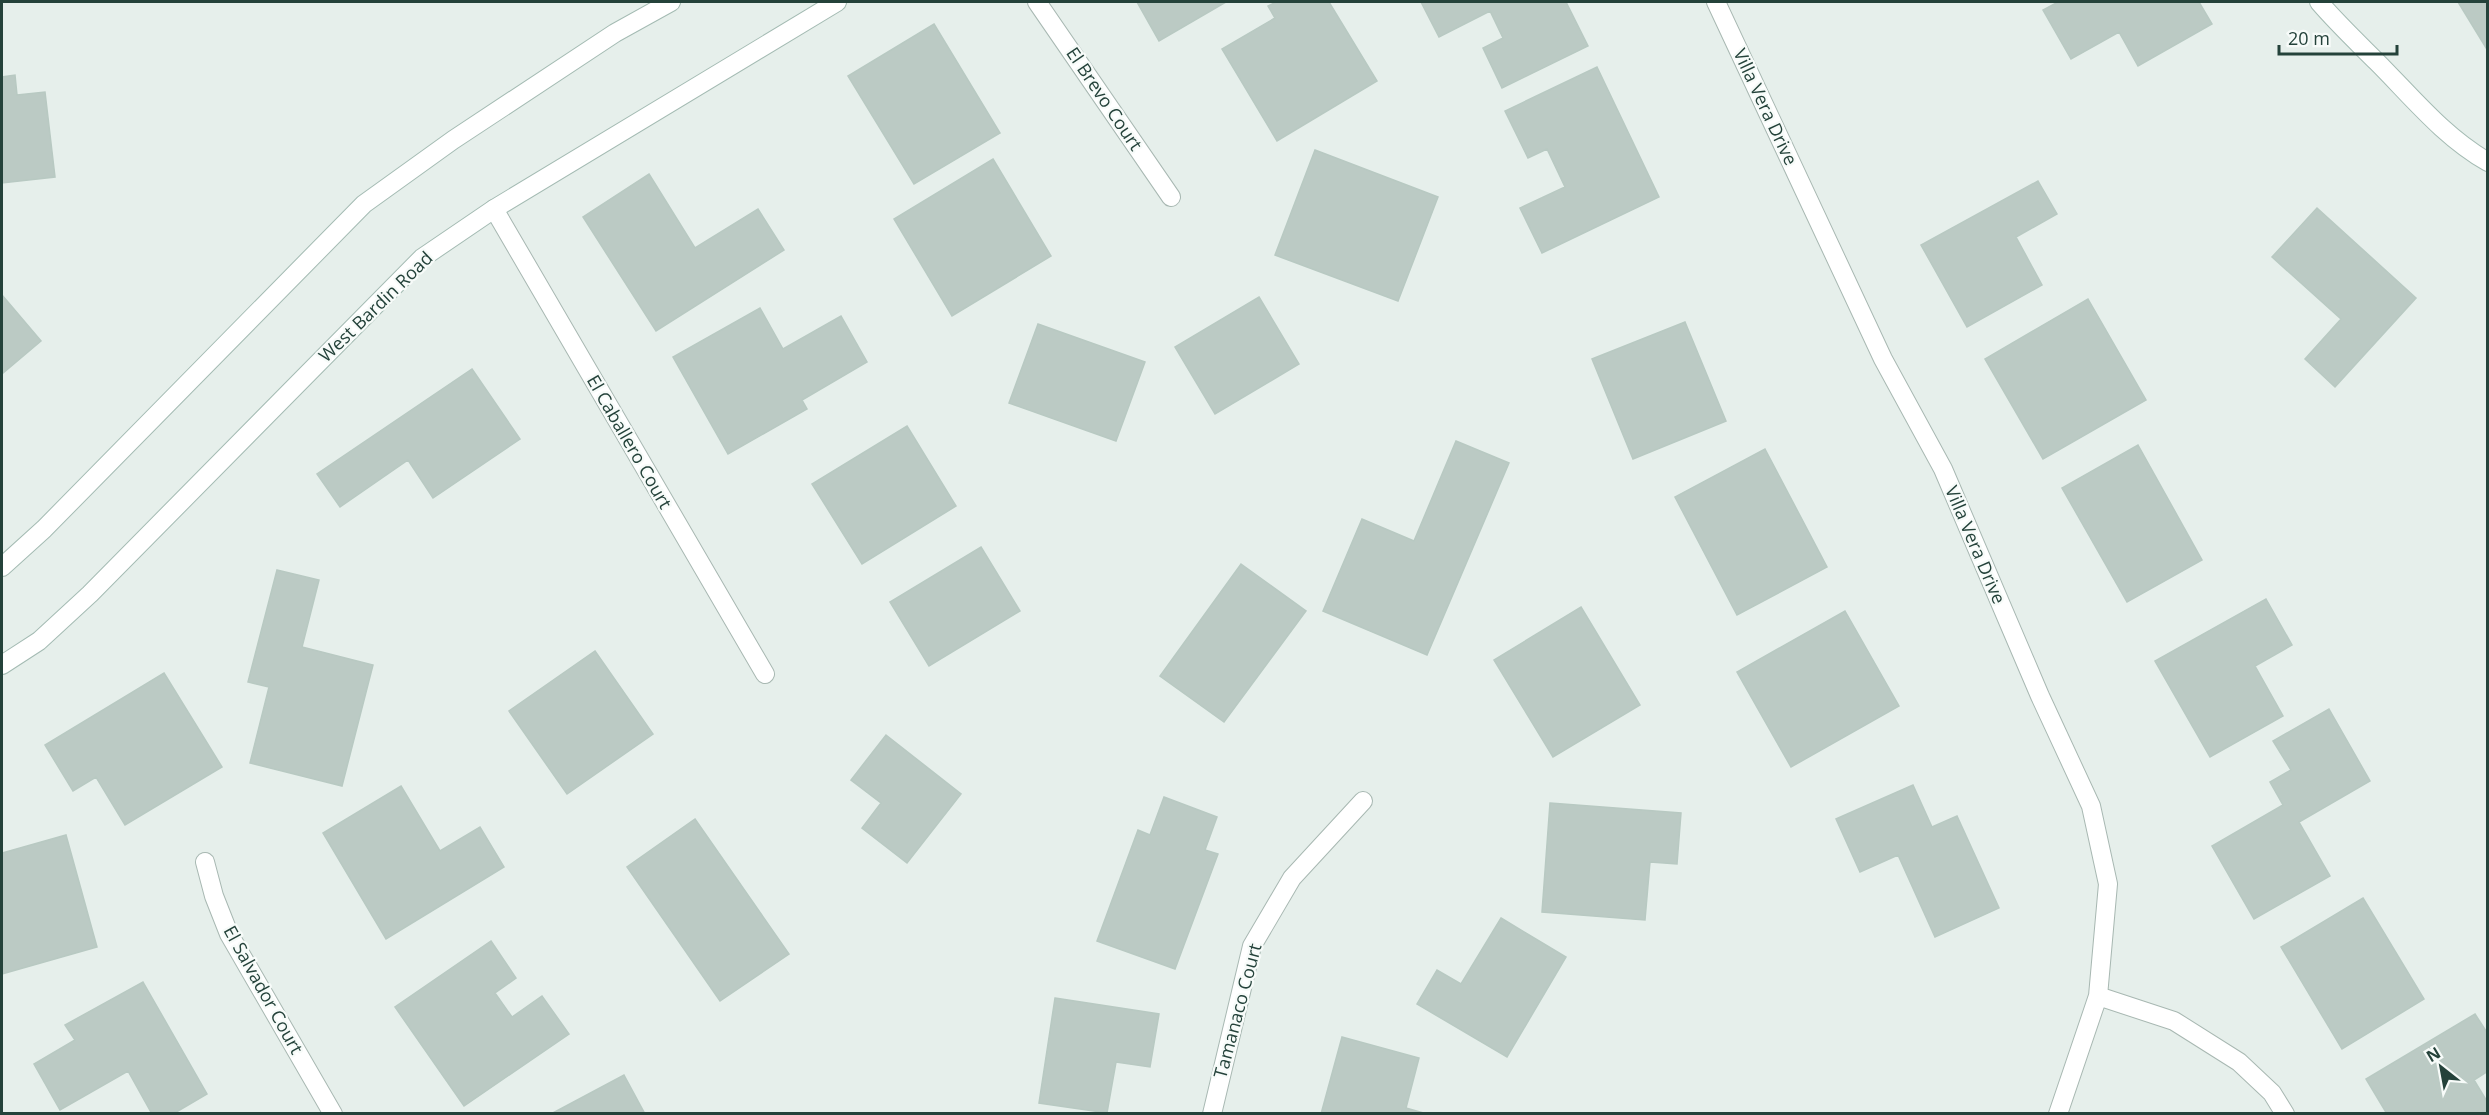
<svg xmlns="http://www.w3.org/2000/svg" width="2489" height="1115" viewBox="0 0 2489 1115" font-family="'Open Sans',sans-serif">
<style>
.building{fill:#bbcac4;stroke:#b8c9c2;stroke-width:1.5}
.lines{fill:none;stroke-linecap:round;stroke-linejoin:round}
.street-casing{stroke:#a8b8b2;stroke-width:20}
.secondary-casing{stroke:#a4bbb3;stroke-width:20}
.street{stroke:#fff;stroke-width:18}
.secondary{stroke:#fff;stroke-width:18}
.labels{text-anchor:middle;stroke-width:4.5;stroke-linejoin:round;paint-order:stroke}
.street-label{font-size:18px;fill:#24423a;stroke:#f7fbf9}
</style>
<rect width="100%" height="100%" fill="#e6efeb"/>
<path class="building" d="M1137 2H1226L1159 41Z
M1276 2H1329L1377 81 1277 141 1222 49 1275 18 1268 6Z
M1421 2H1566L1588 46 1502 88 1483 48 1503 38 1490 11 1439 37Z
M2058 2H2199L2212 24 2138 66 2119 32 2071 59 2043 10Z
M2458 2H2488V51Z
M934 24 1000 133 914 184 848 76Z
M1597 67 1659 197 1542 253 1520 208 1565 187 1547 149 1528 158 1505 111Z
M15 75 17 95 45 92 55 177 2 183V77Z
M1315 150 1438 197 1398 301 1275 255Z
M993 159 1051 256 952 316 894 219Z
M649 174 695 248 758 209 784 250 656 331 583 217Z
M2038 181 2057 214 2016 237 2042 285 1967 327 1921 245Z
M2317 208 2416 298 2335 387 2305 359 2341 319 2272 257Z
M2 295 41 341 2 374Z
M1259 297 1299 364 1215 414 1175 347Z
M2088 299 2146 400 2043 459 1985 359Z
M760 308 783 349 841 316 867 362 802 400 807 409 728 454 673 357Z
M1685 322 1726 421 1633 459 1592 359Z
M1038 324 1145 362 1116 441 1009 403Z
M472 369 520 439 433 498 408 460 340 507 317 474Z
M907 426 956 506 862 564 812 484Z
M1456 441 1509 463 1427 655 1323 611 1362 519 1414 541Z
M2138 445 2202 560 2127 602 2062 488Z
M1765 449 1827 567 1737 615 1675 497Z
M981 547 1020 611 929 666 890 602Z
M1241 564 1306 611 1224 722 1160 676Z
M277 570 319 580 302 647 373 665 342 786 250 763 269 687 248 682Z
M2266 599 2292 645 2255 666 2283 716 2210 757 2155 661Z
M1581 607 1640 705 1553 757 1494 660Z
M1845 611 1899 706 1791 767 1737 672Z
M595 651 653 734 567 794 509 711Z
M164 673 222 767 125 825 96 777 73 791 45 745Z
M2329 709 2370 781 2299 822 2330 876 2254 919 2212 846 2283 805 2270 782 2291 770 2273 741Z
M886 735 961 794 907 863 862 828 881 803 851 780Z
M1913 785 1932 827 1957 816 1999 908 1935 937 1898 855 1860 872 1836 819Z
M401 786 440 851 480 827 504 867 386 939 323 833Z
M1164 797 1217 817 1205 850 1218 854 1175 969 1097 941 1138 830 1150 835Z
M1550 803 1681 813 1677 864 1650 862 1645 920 1542 912Z
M695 819 789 954 720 1001 627 867Z
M66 835 97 947 2 974V853Z
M2363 898 2424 999 2342 1049 2281 947Z
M1501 918 1566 957 1507 1057 1417 1004 1437 970 1461 984Z
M491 941 516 978 495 993 512 1017 542 996 569 1034 464 1106 395 1007Z
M143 982 207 1094 173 1114H152L128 1071 60 1110 34 1064 75 1040 65 1025Z
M1055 998 1159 1014 1150 1067 1116 1062 1107 1113 1039 1103Z
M2475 1014 2488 1034V1071L2474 1080 2488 1103V1114H2387L2366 1079Z
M1342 1037 1419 1058 1406 1108 1427 1114H1321Z
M624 1075 645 1114H551Z"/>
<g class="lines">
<g class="street-casing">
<path id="street" d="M1037 2 1171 197
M1716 2 1883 359 1943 469 2040 696 2091 806 2108 884 2098 996 2058 1114
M494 209 765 674
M205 862 214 896 229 934 333 1114
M2098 996 2174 1021 2239 1062 2272 1093 2285 1114
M1212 1114 1252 946 1292 878 1363 801"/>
</g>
<g class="secondary-casing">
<path id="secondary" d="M2319 2C2337 23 2357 42 2377 62 2412 97 2444 137 2488 162
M2 567 44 529 364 204 453 140 615 33 671 2
M2 665 39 641 90 594 422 258 494 209 837 2"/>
</g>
<use href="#street" class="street"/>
<use href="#secondary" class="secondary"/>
</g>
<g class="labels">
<g class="street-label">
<text transform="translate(1104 99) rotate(56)" y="6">El Brevo Court</text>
<text transform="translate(1765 107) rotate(65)" y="6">Villa Vera Drive</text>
<text transform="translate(376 307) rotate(-44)" y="6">West Bardin Road</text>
<text transform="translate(629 442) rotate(60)" y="6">El Caballero Court</text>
<text transform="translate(1975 545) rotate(67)" y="6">Villa Vera Drive</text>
<text transform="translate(263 990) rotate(61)" y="6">El Salvador Court</text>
<text transform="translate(1238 1011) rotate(-75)" y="6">Tamanaco Court</text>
</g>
</g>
<rect width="2489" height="1115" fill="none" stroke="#24423a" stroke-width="6"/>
<g transform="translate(2441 1067) rotate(329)" stroke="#f7fbf9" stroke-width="4.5" paint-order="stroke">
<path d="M0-4.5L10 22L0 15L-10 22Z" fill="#24423a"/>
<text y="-9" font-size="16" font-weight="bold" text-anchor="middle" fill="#24423a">N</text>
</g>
<path d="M2279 45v9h118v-9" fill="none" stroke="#24423a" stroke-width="3"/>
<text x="2288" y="45" font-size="18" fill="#24423a" stroke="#f7fbf9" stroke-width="4.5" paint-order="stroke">20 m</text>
</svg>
